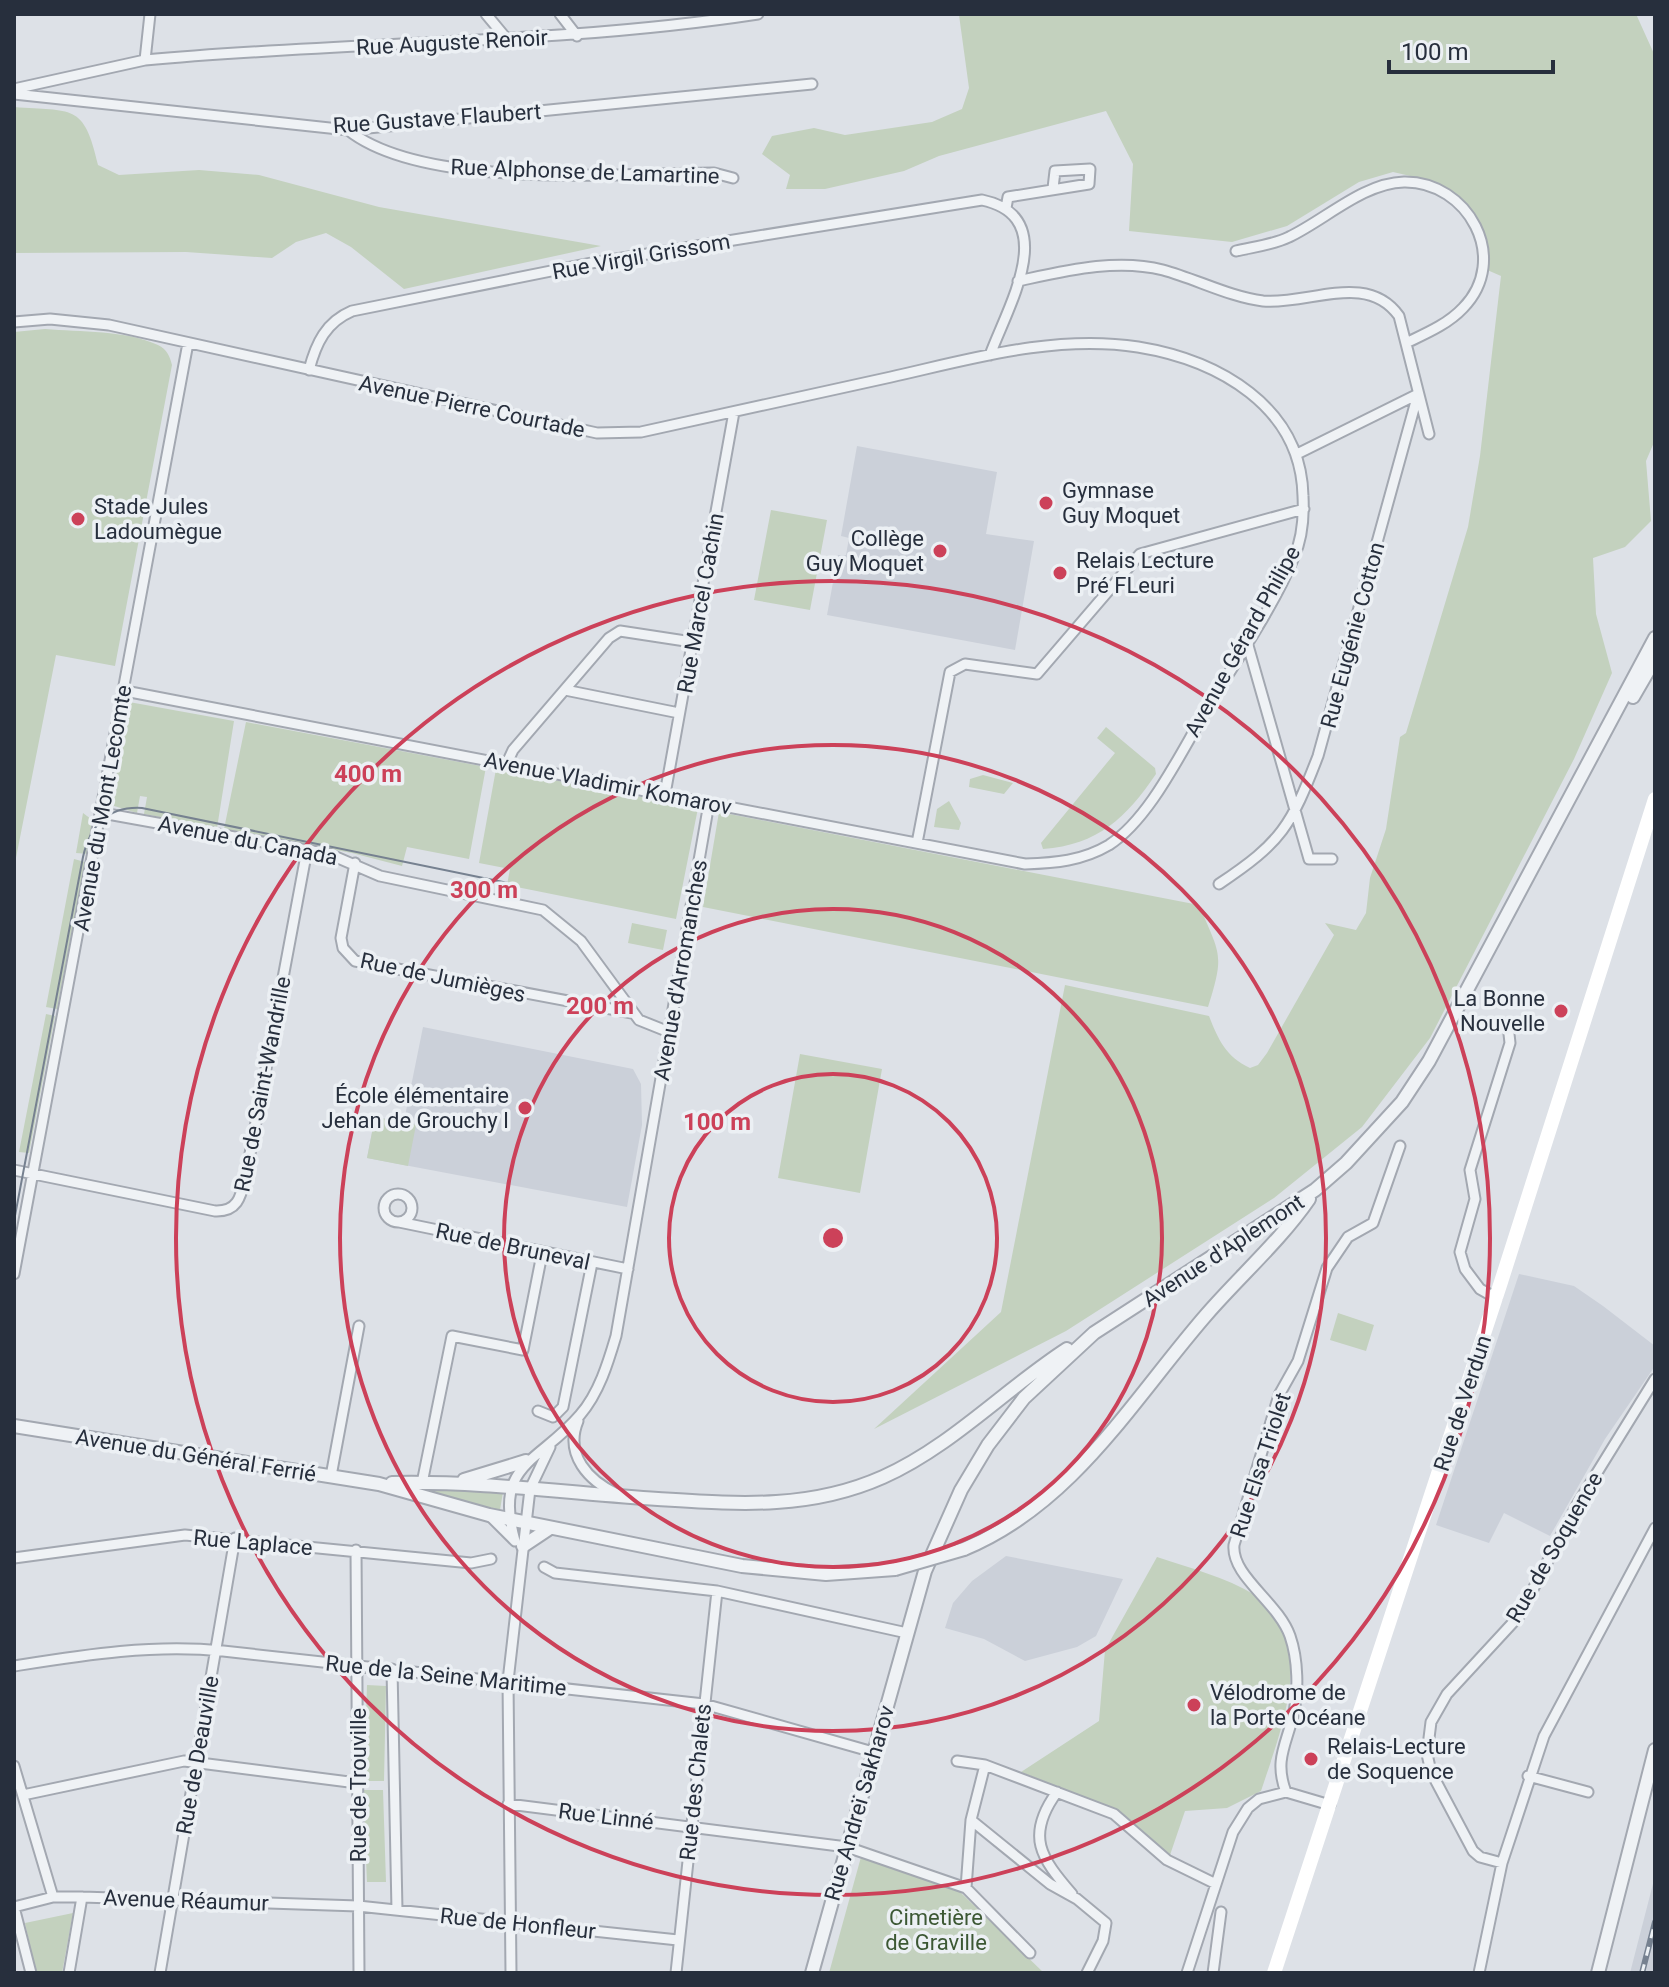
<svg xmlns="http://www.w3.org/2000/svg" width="1669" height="1987" viewBox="0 0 1669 1987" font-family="Roboto,sans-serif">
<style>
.built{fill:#cbd0d9}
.green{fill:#c3d1be}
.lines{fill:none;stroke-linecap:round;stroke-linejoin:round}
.minor-casing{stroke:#a3a8b1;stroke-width:13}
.tertiary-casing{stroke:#a3a8b1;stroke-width:16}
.minor{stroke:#eff2f5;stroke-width:9}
.tertiary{stroke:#eff2f5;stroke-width:12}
.secondary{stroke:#fff;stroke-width:14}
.tram{stroke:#768190;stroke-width:2}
.rail-casing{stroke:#768190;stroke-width:6}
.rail{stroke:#ecf0f4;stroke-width:3;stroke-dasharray:9;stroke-linecap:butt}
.tertiary-bridge-casing{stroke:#a3a8b1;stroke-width:16;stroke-linecap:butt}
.tertiary-bridge{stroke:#eff2f5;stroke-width:12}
.ring{fill:none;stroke:#cc4159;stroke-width:4}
.poi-dot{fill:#cc4159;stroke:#ecf0f4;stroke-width:3}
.labels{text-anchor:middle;stroke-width:7;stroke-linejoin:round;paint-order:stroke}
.street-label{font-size:22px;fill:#272f3d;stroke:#ecf0f4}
.poi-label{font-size:22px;fill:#272f3d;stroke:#ecf0f4;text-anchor:start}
.park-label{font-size:22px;fill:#3c5834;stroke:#ecf0f4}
.centre{fill:#cc4159;stroke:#ecf0f4;stroke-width:4}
.ring-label{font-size:24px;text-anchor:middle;font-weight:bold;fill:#cc4159;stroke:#ecf0f4;stroke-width:7;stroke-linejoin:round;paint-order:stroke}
</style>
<rect width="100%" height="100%" fill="#dde1e7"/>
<path class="built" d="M857 446 997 472 986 534 1034 541 1015 650 827 615 838 555H846L849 538 841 536Z
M423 1027 633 1069 641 1084 642 1125 627 1207 367 1158 375 1117 404 1121Z
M1519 1274 1574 1286 1603 1306 1655 1346V1366L1605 1439 1550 1536 1504 1513 1489 1543 1436 1525Z
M1006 1556 1123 1579 1096 1636 1077 1647 1025 1661 984 1639 945 1628 953 1603 972 1581Z
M1655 1876V1973H1630Z"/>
<path class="green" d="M964 14H1636L1655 56V440L1646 461 1651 521 1625 547 1593 558 1596 614 1612 673 1574 759 1430 1038 1362 1127 1274 1198 1066 1331 874 1429 1001 1312 1065 985 1209 1016C1218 1039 1226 1057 1250 1068L1258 1065 1267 1053 1334 935 1325 923 1356 930 1366 913 1370 878 1386 829 1400 737 1406 733 1468 527 1480 456 1501 276 1485 269 1481 233 1471 212 1450 194 1419 178 1393 172 1359 182 1287 226 1232 242 1129 231 1133 164 1106 111 939 156 904 171 825 189H786L790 175 762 154 772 136 814 128 845 135 932 122 962 109 969 88 959 15Z
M14 107C72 112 84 102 98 165L119 175 199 170 259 175 379 207 601 246 404 289 351 247 326 233 296 242 272 258 186 252 14 253Z
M45 329C80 332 126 330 158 345 167 349 170 357 172 365L115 666 56 655 14 868V332Z
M771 510 827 520 810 610 754 600Z
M129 702 234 721 217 828 144 814 147 797 140 796 137 813 111 805Z
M246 722 486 767 469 859 407 847 402 866 352 853 224 829Z
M1106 727 1155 768 1156 774C1126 818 1098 845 1043 849L1041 843 1115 753 1097 738Z
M496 769 698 808 676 919 507 885 510 869 479 863Z
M983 775 1013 783 1004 794 969 787 970 779Z
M949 801 961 823 959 830 934 827 937 809Z
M719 812 1199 905C1220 955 1225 953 1208 1007L703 907Z
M83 813 95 822 89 854 76 853Z
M74 859 85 862 57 1009 46 1007Z
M632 923 667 930 663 950 628 943Z
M46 1014 55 1016 29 1153 19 1152Z
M800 1054 882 1069 860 1193 778 1178Z
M375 1117 416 1125 408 1166 367 1158Z
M1338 1313 1374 1325 1366 1351 1330 1340Z
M386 1485 503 1492 500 1510Z
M1157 1557C1189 1568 1226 1577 1255 1595 1321 1635 1279 1736 1261 1791L1227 1808 1185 1811 1170 1855 1120 1811 1021 1772 1099 1721 1105 1650Z
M367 1685 386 1686 384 1781H364Z
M363 1790H383L386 1882H367Z
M861 1857 959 1891 1044 1973H829Z
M73 1913 62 1973H36L25 1923Z"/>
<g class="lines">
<g class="minor-casing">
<path id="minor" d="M486 14 506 38
M560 14 577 36
M145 60C349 41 555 45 758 14
M14 89 145 60 150 14
M14 94 348 130 812 84
M348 130C423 190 618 173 714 173L733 178
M1006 208 1008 197 1089 184 1090 169 1055 171 1053 188
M1236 251C1253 247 1273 245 1289 237 1325 220 1363 183 1404 182 1468 181 1511 259 1463 308 1448 324 1427 333 1406 343
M1018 281C1065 271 1116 258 1163 270 1196 279 1230 297 1263 301 1309 305 1367 271 1399 316L1429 434
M14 322 50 319 109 325 597 433 641 432C724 414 808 395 891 377 971 359 1055 334 1138 347 1218 360 1301 406 1303 496 1304 516 1302 539 1294 557 1273 608 1238 657 1210 704 1183 747 1152 817 1109 845 1082 861 1055 863 1025 864L125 691
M309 370C316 343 326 322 352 311L591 263 982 200C1062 217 1008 306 990 355
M1297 454 1418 394
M1247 642 1309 859H1332
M565 690 679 713
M507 763 513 750 609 638 620 631 692 642
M665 794 734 412
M102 813 329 854 380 876 543 910 581 941 639 1020 669 1032
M917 843 950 672 965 664 1037 674 1140 554 1304 509
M355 863 341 938 343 948 355 961 632 1013
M1219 884C1282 842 1291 826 1318 756L1418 394
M14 1170 215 1211C239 1212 241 1195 246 1175L307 850
M384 1208a14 14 0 1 1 28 0a14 14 0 1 1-28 0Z
M399 1222 628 1269
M14 1274 188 343
M1496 1298 1480 1289 1465 1269 1460 1252 1475 1199 1470 1170 1510 1043 1509 1034
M538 1411 553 1417 563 1407 592 1263
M578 1421C564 1455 589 1481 617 1494
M331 1476 359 1326
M422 1483 452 1336 523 1350 542 1254
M489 1515 515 1541
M515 1541C493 1463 539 1463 580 1415 599 1393 608 1363 616 1336L709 803
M356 1550 359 1973
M14 1558 185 1535 471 1563 491 1559
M544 1567 555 1573 717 1591 907 1633
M14 1666C84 1655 151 1644 223 1651L704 1704 873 1752
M392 1669 397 1910
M957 1761 985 1765 1114 1814 1167 1860 1216 1884
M985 1765 971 1820 966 1888 1030 1953
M14 1766 53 1897
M1528 1776 1588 1792
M1057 1792C1025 1836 1041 1858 1072 1894
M1286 1792C1274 1761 1286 1745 1293 1716 1299 1692 1298 1659 1290 1636 1278 1602 1231 1576 1234 1545L1279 1395 1298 1361 1327 1268 1348 1237 1373 1223 1400 1146
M23 1795 184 1761 357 1783
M508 1804 847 1847 966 1888
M971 1820 1050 1884 1077 1899 1106 1923 1103 1941 1087 1973
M1502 1863 1480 1857 1473 1851 1431 1772 1427 1754 1431 1722 1447 1694 1519 1616 1577 1505 1655 1379
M14 1907 53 1897H82L358 1906 678 1940
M14 1907 31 1973
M69 1973 82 1897
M160 1973 235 1538
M511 1973 508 1681 530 1489 550 1447
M676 1973 717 1591
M1187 1973 1233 1832 1248 1808 1259 1799 1286 1792 1330 1805
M1213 1973 1221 1912
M1479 1973 1502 1863 1544 1736 1655 1528"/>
</g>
<g class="tertiary-casing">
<path id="tertiary" d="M1633 697 1655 659
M14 1426 379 1484 489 1515 742 1566 826 1574 895 1569
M464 1480 526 1461
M392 1483C480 1481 569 1493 658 1499 737 1504 809 1510 883 1477 952 1446 1005 1389 1067 1349
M523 1546 550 1528
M964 1549C1073 1504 1133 1399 1207 1314 1240 1276 1280 1241 1309 1199
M812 1973 925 1571 961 1490 988 1445 1024 1398 1094 1333 1315 1190 1346 1163 1402 1102 1429 1061 1655 638
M1598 1973 1655 1750"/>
</g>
<use href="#minor" class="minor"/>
<use href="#tertiary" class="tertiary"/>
<path class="secondary" d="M1274 1973 1501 1282 1655 799"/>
<path class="tram" d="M14 1221 83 857C90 826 108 806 142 808L508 883"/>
<g class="rail-casing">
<path id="rail" d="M1642 1973 1655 1922"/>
</g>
<use href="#rail" class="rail"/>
<g class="tertiary-bridge-casing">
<path id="tertiary-bridge" d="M895 1569 964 1549"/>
</g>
<use href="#tertiary-bridge" class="tertiary-bridge"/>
</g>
<g class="ring">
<circle cx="833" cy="1238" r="164"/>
<circle cx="833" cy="1238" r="329"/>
<circle cx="833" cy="1238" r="493"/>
<circle cx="833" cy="1238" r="657"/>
</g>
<g class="poi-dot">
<circle cx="1046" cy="503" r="8"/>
<circle cx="78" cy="519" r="8"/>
<circle cx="940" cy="551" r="8"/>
<circle cx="1060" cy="573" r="8"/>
<circle cx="1561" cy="1011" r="8"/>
<circle cx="525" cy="1108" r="8"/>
<circle cx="1194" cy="1705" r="8"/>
<circle cx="1311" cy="1759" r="8"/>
</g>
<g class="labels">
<g class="street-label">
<text transform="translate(452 42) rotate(-3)" y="8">Rue Auguste Renoir</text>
<text transform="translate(437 118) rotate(-4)" y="8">Rue Gustave Flaubert</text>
<text transform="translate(585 171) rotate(2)" y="8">Rue Alphonse de Lamartine</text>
<text transform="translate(641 256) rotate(-10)" y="8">Rue Virgil Grissom</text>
<text transform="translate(472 406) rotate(12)" y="8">Avenue Pierre Courtade</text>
<text transform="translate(700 603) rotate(-80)" y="8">Rue Marcel Cachin</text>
<text transform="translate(1352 635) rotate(-75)" y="8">Rue Eugénie Cotton</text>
<text transform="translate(1242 641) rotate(-61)" y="8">Avenue Gérard Philipe</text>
<text transform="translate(608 783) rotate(11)" y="8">Avenue Vladimir Komarov</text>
<text transform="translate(102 808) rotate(-80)" y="8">Avenue du Mont Lecomte</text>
<text transform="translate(248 840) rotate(11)" y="8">Avenue du Canada</text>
<text transform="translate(680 970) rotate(-80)" y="8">Avenue d'Arromanches</text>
<text transform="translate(443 977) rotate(12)" y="8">Rue de Jumièges</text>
<text transform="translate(262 1084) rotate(-79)" y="8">Rue de Saint-Wandrille</text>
<text transform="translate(513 1246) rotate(12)" y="8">Rue de Bruneval</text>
<text transform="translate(1223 1250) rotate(-33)" y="8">Avenue d'Aplemont</text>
<text transform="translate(1462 1403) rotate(-72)" y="8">Rue de Verdun</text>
<text transform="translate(196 1455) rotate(9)" y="8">Avenue du Général Ferrié</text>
<text transform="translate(1260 1465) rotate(-72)" y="8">Rue Elsa Triolet</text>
<text transform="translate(253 1542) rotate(5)" y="8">Rue Laplace</text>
<text transform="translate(1554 1547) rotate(-60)" y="8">Rue de Soquence</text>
<text transform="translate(446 1675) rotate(6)" y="8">Rue de la Seine Maritime</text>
<text transform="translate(197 1755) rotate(-80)" y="8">Rue de Deauville</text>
<text transform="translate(695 1782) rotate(-84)" y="8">Rue des Chalets</text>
<text transform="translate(358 1785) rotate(-90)" y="8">Rue de Trouville</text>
<text transform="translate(859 1803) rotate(-74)" y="8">Rue Andreï Sakharov</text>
<text transform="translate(606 1816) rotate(7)" y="8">Rue Linné</text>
<text transform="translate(186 1900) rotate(2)" y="8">Avenue Réaumur</text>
<text transform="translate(518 1923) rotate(6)" y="8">Rue de Honfleur</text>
</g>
<g class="poi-label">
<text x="1062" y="498">Gymnase<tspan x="1062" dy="25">Guy Moquet</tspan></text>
<text x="94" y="514">Stade Jules<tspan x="94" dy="25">Ladoumègue</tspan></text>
<text x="924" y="546" text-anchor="end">Collège<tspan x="924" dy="25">Guy Moquet</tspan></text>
<text x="1076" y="568">Relais Lecture<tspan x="1076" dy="25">Pré FLeuri</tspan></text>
<text x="1545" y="1006" text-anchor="end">La Bonne<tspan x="1545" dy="25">Nouvelle</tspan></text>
<text x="509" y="1103" text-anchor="end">École élémentaire<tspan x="509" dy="25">Jehan de Grouchy I</tspan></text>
<text x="1210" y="1700">Vélodrome de<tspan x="1210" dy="25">la Porte Océane</tspan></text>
<text x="1327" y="1754">Relais-Lecture<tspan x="1327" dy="25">de Soquence</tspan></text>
</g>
<g class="park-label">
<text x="936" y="1925">Cimetière<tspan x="936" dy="25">de Graville</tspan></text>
</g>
</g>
<circle cx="833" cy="1238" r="12" class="centre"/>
<g class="ring-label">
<text x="368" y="782">400 m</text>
<text x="484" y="898">300 m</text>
<text x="600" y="1014">200 m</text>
<text x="717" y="1130">100 m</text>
</g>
<rect width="1669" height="1987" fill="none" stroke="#272f3d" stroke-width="32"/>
<path d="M1389 60v12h164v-12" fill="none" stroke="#272f3d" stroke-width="4"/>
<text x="1401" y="60" font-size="24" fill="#272f3d" stroke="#ecf0f4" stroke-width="6" paint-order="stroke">100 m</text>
</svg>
